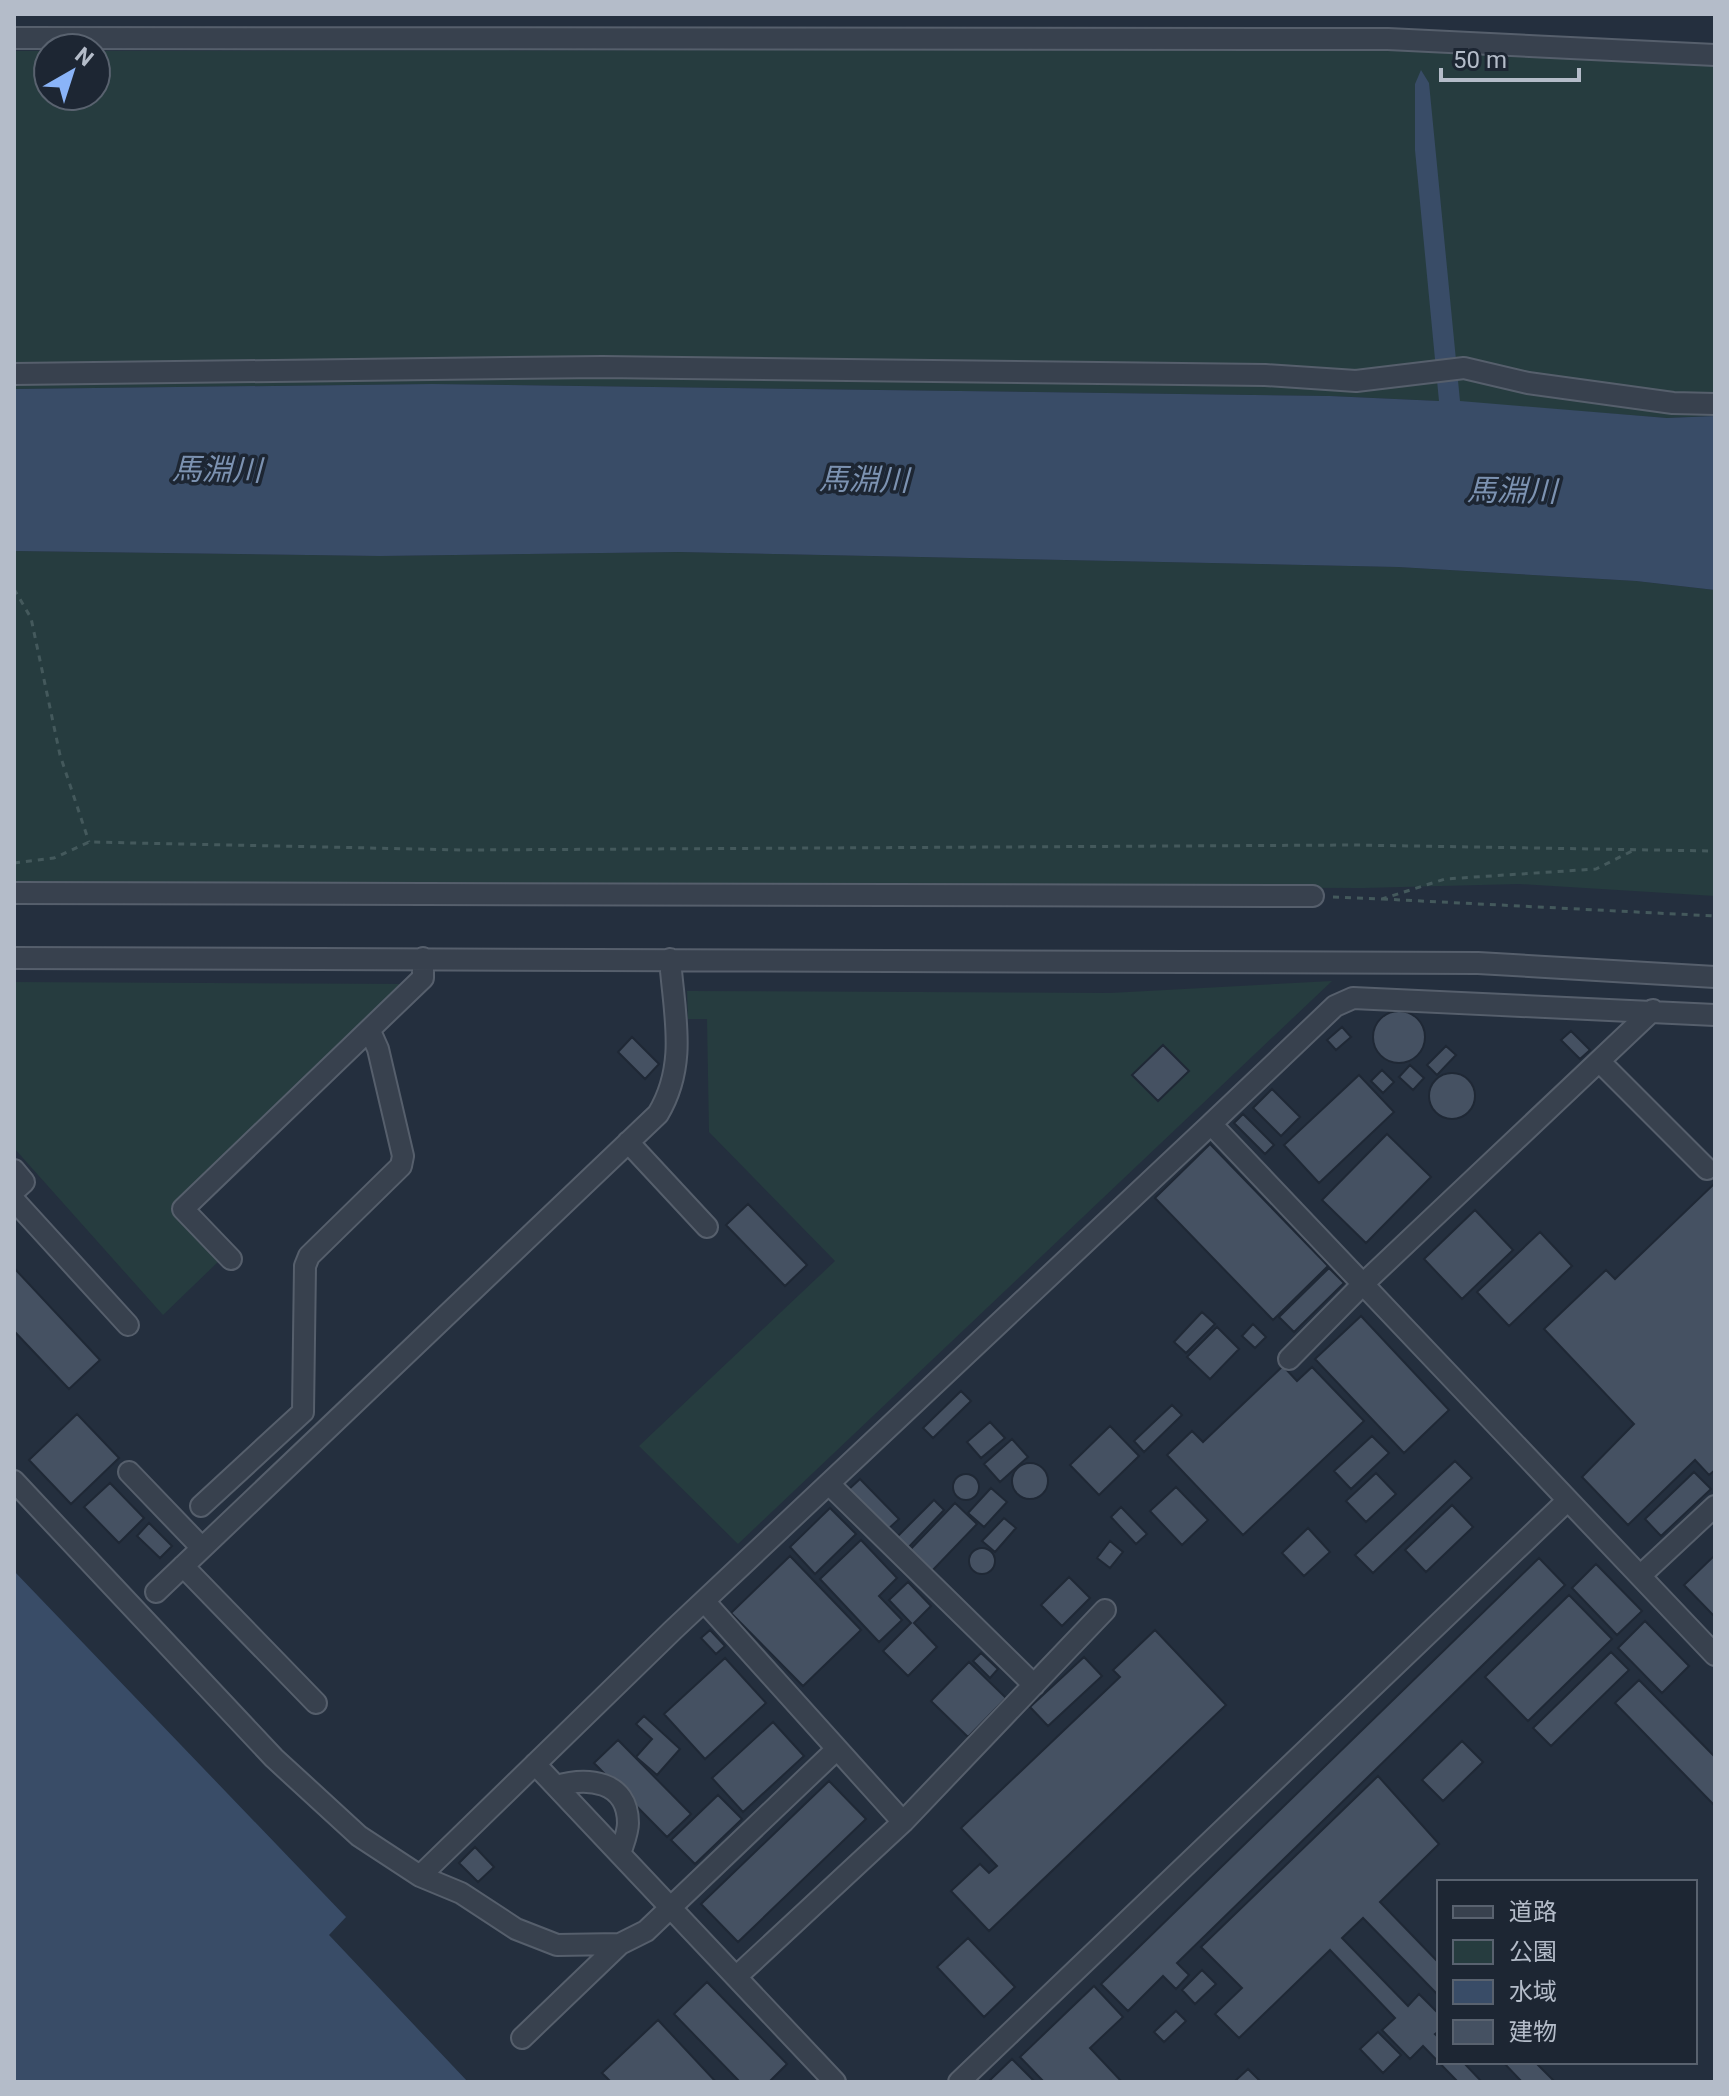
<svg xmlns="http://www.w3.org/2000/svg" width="1729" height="2096" viewBox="0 0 1729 2096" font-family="Roboto,'Noto Sans JP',sans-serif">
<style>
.green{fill:#263c3f}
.water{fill:#394c67}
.building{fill:#455162;stroke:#1f2835;stroke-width:2}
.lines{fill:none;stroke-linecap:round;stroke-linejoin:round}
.minor-casing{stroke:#565f6c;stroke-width:24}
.path{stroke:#44595c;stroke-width:3;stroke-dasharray:6 6;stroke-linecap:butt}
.minor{stroke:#38414e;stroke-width:20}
.labels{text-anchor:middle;stroke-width:7;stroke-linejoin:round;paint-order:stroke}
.water-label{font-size:30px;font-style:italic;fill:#7c92b1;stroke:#1d2633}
</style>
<rect width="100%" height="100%" fill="#242f3e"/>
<path class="green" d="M1420 49 1715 66V416L1667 418 1460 402 1330 396 432 384 14 389V51H48V96H96V51Z
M14 551 380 556 679 552 1398 567 1636 581 1715 590V896L1519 884 1364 888 14 883Z
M1332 981 738 1544 639 1446 835 1261 709 1132 707 1019H688L687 991 1110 993Z
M14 982 408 984 171 1207 220 1260 163 1315 14 1148Z"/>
<path class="water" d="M1421 70 1429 83 1460 401 1667 418 1715 416V590L1636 581 1398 567 679 552 380 556 14 551V389L432 384 1330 396 1439 401 1415 150V84Z
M14 1571 346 1917 329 1935 468 2082H14Z"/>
<path class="building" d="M1373 1037a26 26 0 1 1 52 0a26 26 0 1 1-52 0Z
M1342 1027 1351 1037 1336 1050 1327 1040Z
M1571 1031 1590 1050 1580 1059 1561 1040Z
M632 1037 659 1064 645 1079 618 1052Z
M1163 1045 1189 1071 1158 1101 1132 1075Z
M1446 1046 1456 1055 1437 1075 1427 1065Z
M1410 1065 1424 1078 1413 1090 1399 1077Z
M1382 1070 1394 1082 1383 1093 1371 1081Z
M1429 1096a23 23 0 1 1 46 0a23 23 0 1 1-46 0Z
M1359 1075 1394 1112 1319 1183 1284 1145Z
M1272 1089 1300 1117 1281 1136 1253 1108Z
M1243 1114 1274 1145 1265 1154 1234 1123Z
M1387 1134 1431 1177 1366 1243 1322 1200Z
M1210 1144 1328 1266 1273 1320 1155 1198Z
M1715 1183V1470L1709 1475 1695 1460 1628 1525 1582 1477 1634 1424 1544 1329 1606 1270 1615 1279Z
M748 1204 807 1265 785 1286 726 1225Z
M1475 1210 1513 1250 1462 1299 1424 1259Z
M1540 1232 1572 1266 1509 1326 1477 1292Z
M14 1268 100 1360 69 1389 14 1331Z
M1329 1268 1344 1283 1294 1332 1279 1317Z
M1202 1312 1215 1324 1186 1353 1174 1342Z
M1361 1316 1449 1410 1404 1453 1315 1359Z
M1253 1324 1266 1337 1255 1348 1242 1336Z
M1217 1327 1239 1349 1210 1379 1187 1357Z
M1283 1366 1297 1381 1312 1367 1364 1421 1243 1535 1167 1455 1192 1431 1203 1442Z
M961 1391 971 1401 933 1438 923 1428Z
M1172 1405 1182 1415 1144 1452 1134 1441Z
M77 1414 119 1458 71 1504 29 1460Z
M990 1422 1005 1438 981 1458 967 1442Z
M1110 1426 1139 1456 1099 1495 1070 1465Z
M1372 1436 1389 1453 1351 1489 1334 1471Z
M1012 1439 1028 1457 1000 1482 984 1464Z
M1455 1461 1472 1478 1373 1573 1355 1555Z
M1012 1481a18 18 0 1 1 36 0a18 18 0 1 1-36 0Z
M1694 1472 1711 1489 1661 1536 1645 1519Z
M1376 1473 1396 1494 1366 1522 1346 1501Z
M953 1487a13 13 0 1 1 26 0a13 13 0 1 1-26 0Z
M860 1479 899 1519 886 1531 847 1491Z
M110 1483 144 1518 119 1543 84 1507Z
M1176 1487 1208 1520 1182 1545 1150 1511Z
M991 1488 1007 1502 984 1527 968 1513Z
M934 1500 944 1510 905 1551 894 1540Z
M955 1503 977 1524 929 1574 907 1553Z
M1452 1505 1473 1527 1426 1572 1405 1550Z
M1121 1507 1147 1534 1136 1544 1111 1517Z
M830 1508 856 1534 815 1574 790 1547Z
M1004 1518 1016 1528 995 1552 982 1541Z
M149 1523 172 1546 160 1558 137 1536Z
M1308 1528 1330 1552 1304 1576 1282 1553Z
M861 1540 897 1578 879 1596 902 1620 879 1642 820 1579Z
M1110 1541 1123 1552 1110 1568 1097 1558Z
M969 1561a13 13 0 1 1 26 0a13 13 0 1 1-26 0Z
M1715 1555V1617L1684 1585Z
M790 1556 861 1630 803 1686 731 1613Z
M1539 1558 1565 1585 1177 1963 1189 1975 1176 1989 1163 1976 1128 2011 1101 1984Z
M1596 1564 1642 1611 1617 1635 1572 1588Z
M1069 1577 1090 1598 1062 1626 1041 1605Z
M908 1582 931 1606 914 1623 937 1647 908 1676 883 1651 911 1623 889 1600Z
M1569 1595 1612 1639 1528 1721 1485 1677Z
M1645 1621 1689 1666 1662 1693 1618 1648Z
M710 1630 725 1646 716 1654 701 1638Z
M1155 1630 1226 1705 989 1931 951 1891 980 1864 989 1873 997 1866 961 1828 1120 1677 1113 1670Z
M1611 1652 1629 1670 1551 1746 1533 1728Z
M981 1653 998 1669 990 1678 973 1661Z
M1084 1657 1102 1676 1048 1726 1030 1707Z
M725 1658 766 1703 705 1759 664 1714Z
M969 1662 1006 1698 968 1737 931 1701Z
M1639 1680 1715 1757V1806L1615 1703Z
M644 1716 680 1749 657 1775 636 1757 652 1739 636 1724Z
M773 1722 804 1756 743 1812 712 1778Z
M618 1740 691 1814 667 1837 594 1763Z
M1462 1741 1483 1762 1443 1801 1422 1780Z
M1378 1776 1439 1844 1380 1902 1439 1963V1996L1363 1918 1342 1938 1408 2006 1419 1994 1436 2011 1439 2008V2031L1435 2034 1439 2038V2062H1463L1482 2082H1458L1423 2046 1410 2059 1382 2030 1395 2018 1330 1950 1239 2038 1215 2014 1242 1988 1201 1947Z
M829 1781 866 1819 738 1942 701 1904Z
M718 1795 742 1819 695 1864 671 1840Z
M475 1847 494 1867 478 1882 459 1863Z
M968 1938 1015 1987 984 2017 937 1967Z
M1202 1970 1216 1984 1195 2004 1182 1990Z
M707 1982 787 2064 769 2082H740L674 2014Z
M1094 1986 1123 2017 1090 2048 1122 2082H1044L1020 2057Z
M1176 2011 1186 2021 1164 2042 1154 2032Z
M658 2020 716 2082H611L602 2073Z
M1378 2032 1401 2055 1383 2073 1360 2049Z
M1012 2059 1035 2082H988Z
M1503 2062H1535L1555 2082H1522Z
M1248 2069 1261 2082H1234Z"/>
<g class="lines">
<g class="minor-casing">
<path id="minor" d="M14 38 1388 39 1715 55
M14 374 602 367 1265 375 1356 381 1464 368 1528 383 1673 403 1715 404
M14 893 1313 896
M14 958 1478 963 1715 977
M1599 1061 1707 1169
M1211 1124 1335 1006 1353 998 1715 1015
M628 1142 707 1227
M14 1170 24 1182 14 1191
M14 1200 128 1325
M231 1259 183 1209 423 978V958
M1289 1359 1363 1284 1653 1010
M129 1472 202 1548
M14 1481 274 1758 359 1836 420 1876 461 1893 516 1929 557 1945 620 1944 646 1931 837 1749
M829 1484 1034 1685
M201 1506 303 1412 305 1266 309 1256 401 1166 403 1156 378 1049 370 1031
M183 1566 316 1703
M1640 1576 1715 1506
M156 1592 658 1114C688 1064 674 1014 670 959
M704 1601 903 1822
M535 1764 835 2082
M556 1786C587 1777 628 1780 628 1823 628 1833 623 1844 620 1854
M420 1876 673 1630 1211 1124 1715 1655
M736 1977 903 1822 1105 1610
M522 2038 620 1944
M959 2082 1567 1501"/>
</g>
<path class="path" d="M14 589 31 618 60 755 89 842
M14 863 54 858 89 842 464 850 1353 845 1715 851
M1333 897 1382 899 1445 879 1596 869 1634 850
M1382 899 1715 916"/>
<use href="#minor" class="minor"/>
</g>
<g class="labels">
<g class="water-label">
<text transform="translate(217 470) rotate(1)" y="10">馬淵川</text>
<text transform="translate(864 480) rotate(1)" y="10">馬淵川</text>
<text transform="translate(1512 491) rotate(1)" y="10">馬淵川</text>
</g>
</g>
<rect width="1729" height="2096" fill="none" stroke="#b4bcc9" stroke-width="32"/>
<rect x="1437" y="1880" width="260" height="184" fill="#1d2633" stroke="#59626f" stroke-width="2"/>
<rect x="1453" y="1906" width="40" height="12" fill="#38414e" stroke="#59626f" stroke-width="2"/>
<text x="1509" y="1920" font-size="24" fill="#b4bcc9">道路</text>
<rect x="1453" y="1940" width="40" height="24" fill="#263c3f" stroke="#59626f" stroke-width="2"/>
<text x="1509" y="1960" font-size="24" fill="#b4bcc9">公園</text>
<rect x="1453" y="1980" width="40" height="24" fill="#394c67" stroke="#59626f" stroke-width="2"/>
<text x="1509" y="2000" font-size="24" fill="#b4bcc9">水域</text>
<rect x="1453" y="2020" width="40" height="24" fill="#455162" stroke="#59626f" stroke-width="2"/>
<text x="1509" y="2040" font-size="24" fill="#b4bcc9">建物</text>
<g transform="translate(72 72) rotate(39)"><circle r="38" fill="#1d2633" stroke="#59626f" stroke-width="2"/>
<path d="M0-6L14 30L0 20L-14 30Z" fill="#8ab4f8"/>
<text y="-12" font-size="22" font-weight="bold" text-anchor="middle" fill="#b4bcc9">N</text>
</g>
<path d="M1441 68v12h138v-12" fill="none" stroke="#b4bcc9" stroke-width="4"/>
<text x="1453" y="68" font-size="24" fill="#b4bcc9" stroke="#1d2633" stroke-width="6" paint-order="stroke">50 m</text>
</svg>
